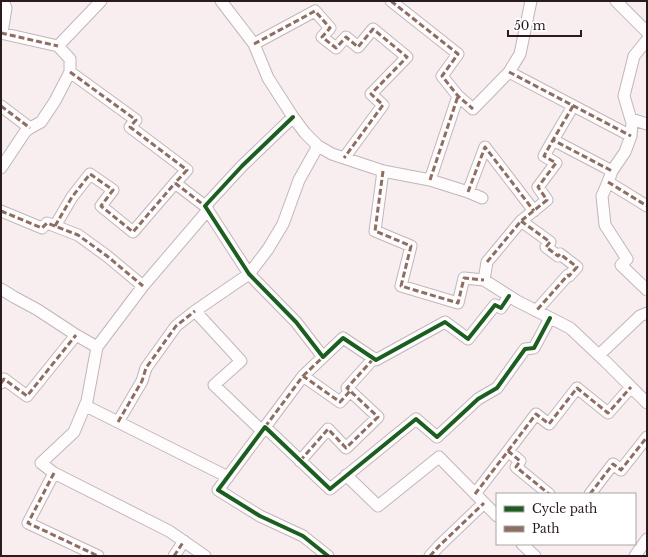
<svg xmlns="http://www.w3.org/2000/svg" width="648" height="557" viewBox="0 0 648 557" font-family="'Libre Baskerville',serif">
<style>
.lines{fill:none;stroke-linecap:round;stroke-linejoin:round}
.minor-casing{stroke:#c1b6b8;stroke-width:13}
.minor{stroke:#fefcfd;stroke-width:11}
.quiet{stroke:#8d6e63;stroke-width:3;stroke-dasharray:6 3;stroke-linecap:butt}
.cycleway-casing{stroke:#fff;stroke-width:6}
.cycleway{stroke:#1b5e20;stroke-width:4}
</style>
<rect width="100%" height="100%" fill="#f8eef0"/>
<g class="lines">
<g class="minor-casing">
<path id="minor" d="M221 1 254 44 268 78 293 117 305 133 318 146 332 154 383 171 430 180 468 192 482 198
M391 1 458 54 442 76 458 96 473 109 509 72 520 54 531 1
M616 1 647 32
M1 33 58 46
M2 33 6 8 3 1
M647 40 634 56 624 96 632 123 631 136 625 152 612 171 608 182 602 196 605 225 627 259 621 265 647 290
M254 44 315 11 330 28 322 37 336 48 346 37 358 47 373 29 407 57 371 94 383 105 344 158
M70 72 136 120 130 127 187 170 175 183 205 206
M509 72 631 136
M1 106 30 128
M573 106 553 140 612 171
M293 117 242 166 205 206 249 274 296 322 323 357 343 338 376 360 445 322 468 339 495 305 501 308 509 296
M631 119 647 124
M553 140 544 156 556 163 538 187 547 200 521 221 487 262 484 280 517 301 570 328 605 361 647 403
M1 168 25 132 30 128 41 122 55 101 70 72V59L58 46 101 1
M383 171 375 231 411 246 401 286 458 303 464 278 484 280
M430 180 458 96
M608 182 647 206
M468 192 485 147 534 211
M1 211 42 228 47 223 78 235 107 256 143 286
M521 221 550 242 546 247 558 256 560 254 577 267 569 276 568 275 536 311
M55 226 72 197 90 174 113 190 101 206 133 232 175 183
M1 289 14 297 38 310 76 335 97 347
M599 355 640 316 647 313
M303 376 323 357
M1 383 4 379 27 396 76 335
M86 406 228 477
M118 422 142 381 146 368 176 326 195 311
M265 427 303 376 340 402 350 391
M262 431 214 385 241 361 195 311 249 274 268 249 283 224 299 180 318 146
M508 451 536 414 549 424 577 388 608 413 631 387
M300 461 328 429 346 448 378 417 347 388 374 358
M54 473 28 523 98 556
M346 475 378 506 439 457 497 516
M475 494 508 451 520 461 516 467 549 494
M590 494 613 464 621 470 647 437
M522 544 535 556
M174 556 184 541
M205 556 169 531 54 473 41 463 74 432 87 401 97 347 143 286 208 210
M328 556 303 536 260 516 218 490 265 427 330 489 416 419 437 437 478 399 497 388 525 349 534 348 550 318
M430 556 439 546 484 503
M635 556 647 539"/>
</g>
<use href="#minor" class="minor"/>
<path class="quiet" d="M391 1 458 54 442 76 458 96 473 109
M1 33 58 46
M254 44 315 11 330 28 322 37 336 48 346 37 358 47 373 29 407 57 371 94 383 105 344 158
M70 72 136 120 130 127 187 170 175 183 205 206
M509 72 631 136
M1 106 30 128
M573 106 553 140 612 171
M383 171 375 231 411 246 401 286 458 303 464 278 484 280
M430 180 458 96
M608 182 647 206
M468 192 485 147 534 211
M1 211 42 228 47 223 78 235 107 256 143 286
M521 221 550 242 546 247 558 256 560 254 577 267 569 276 568 275 536 311
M55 226 72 197 90 174 113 190 101 206 133 232 175 183
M487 262 521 221 547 200 538 187 556 163 544 156 553 140
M303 376 323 357
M1 383 4 379 27 396 76 335
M118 422 142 381 146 368 176 326 195 311
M265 427 303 376 340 402 350 391
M508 451 536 414 549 424 577 388 608 413 631 387
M300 461 328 429 346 448 378 417 347 388 374 358
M54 473 28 523 98 556
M475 494 508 451 520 461 516 467 549 494
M590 494 613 464 621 470 647 437
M174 556 184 541
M430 556 439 546 484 503"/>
<g class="cycleway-casing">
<path id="cycleway" d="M293 117 242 166 205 206 249 274 296 322 323 357 343 338 376 360 445 322 468 339 495 305 501 308 509 296
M328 556 303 536 260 516 218 490 265 427 330 489 416 419 437 437 478 399 497 388 525 349 534 348 550 318"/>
</g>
<use href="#cycleway" class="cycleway"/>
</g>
<rect width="648" height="557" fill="none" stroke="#2a1c1e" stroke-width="4"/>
<rect x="496" y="493" width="140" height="52" fill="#ffffff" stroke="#aaa4a5"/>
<rect x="504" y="506" width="20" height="6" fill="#1b5e20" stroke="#aaa4a5"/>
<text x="532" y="513" font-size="12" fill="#2a1c1e">Cycle path</text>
<rect x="504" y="526" width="20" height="6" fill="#8d6e63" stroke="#aaa4a5"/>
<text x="532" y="533" font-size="12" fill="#2a1c1e">Path</text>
<path d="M508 30v6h73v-6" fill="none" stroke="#2a1c1e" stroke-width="2"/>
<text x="514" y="30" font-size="12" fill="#2a1c1e" stroke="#ffffff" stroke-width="3" paint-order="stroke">50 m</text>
</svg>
